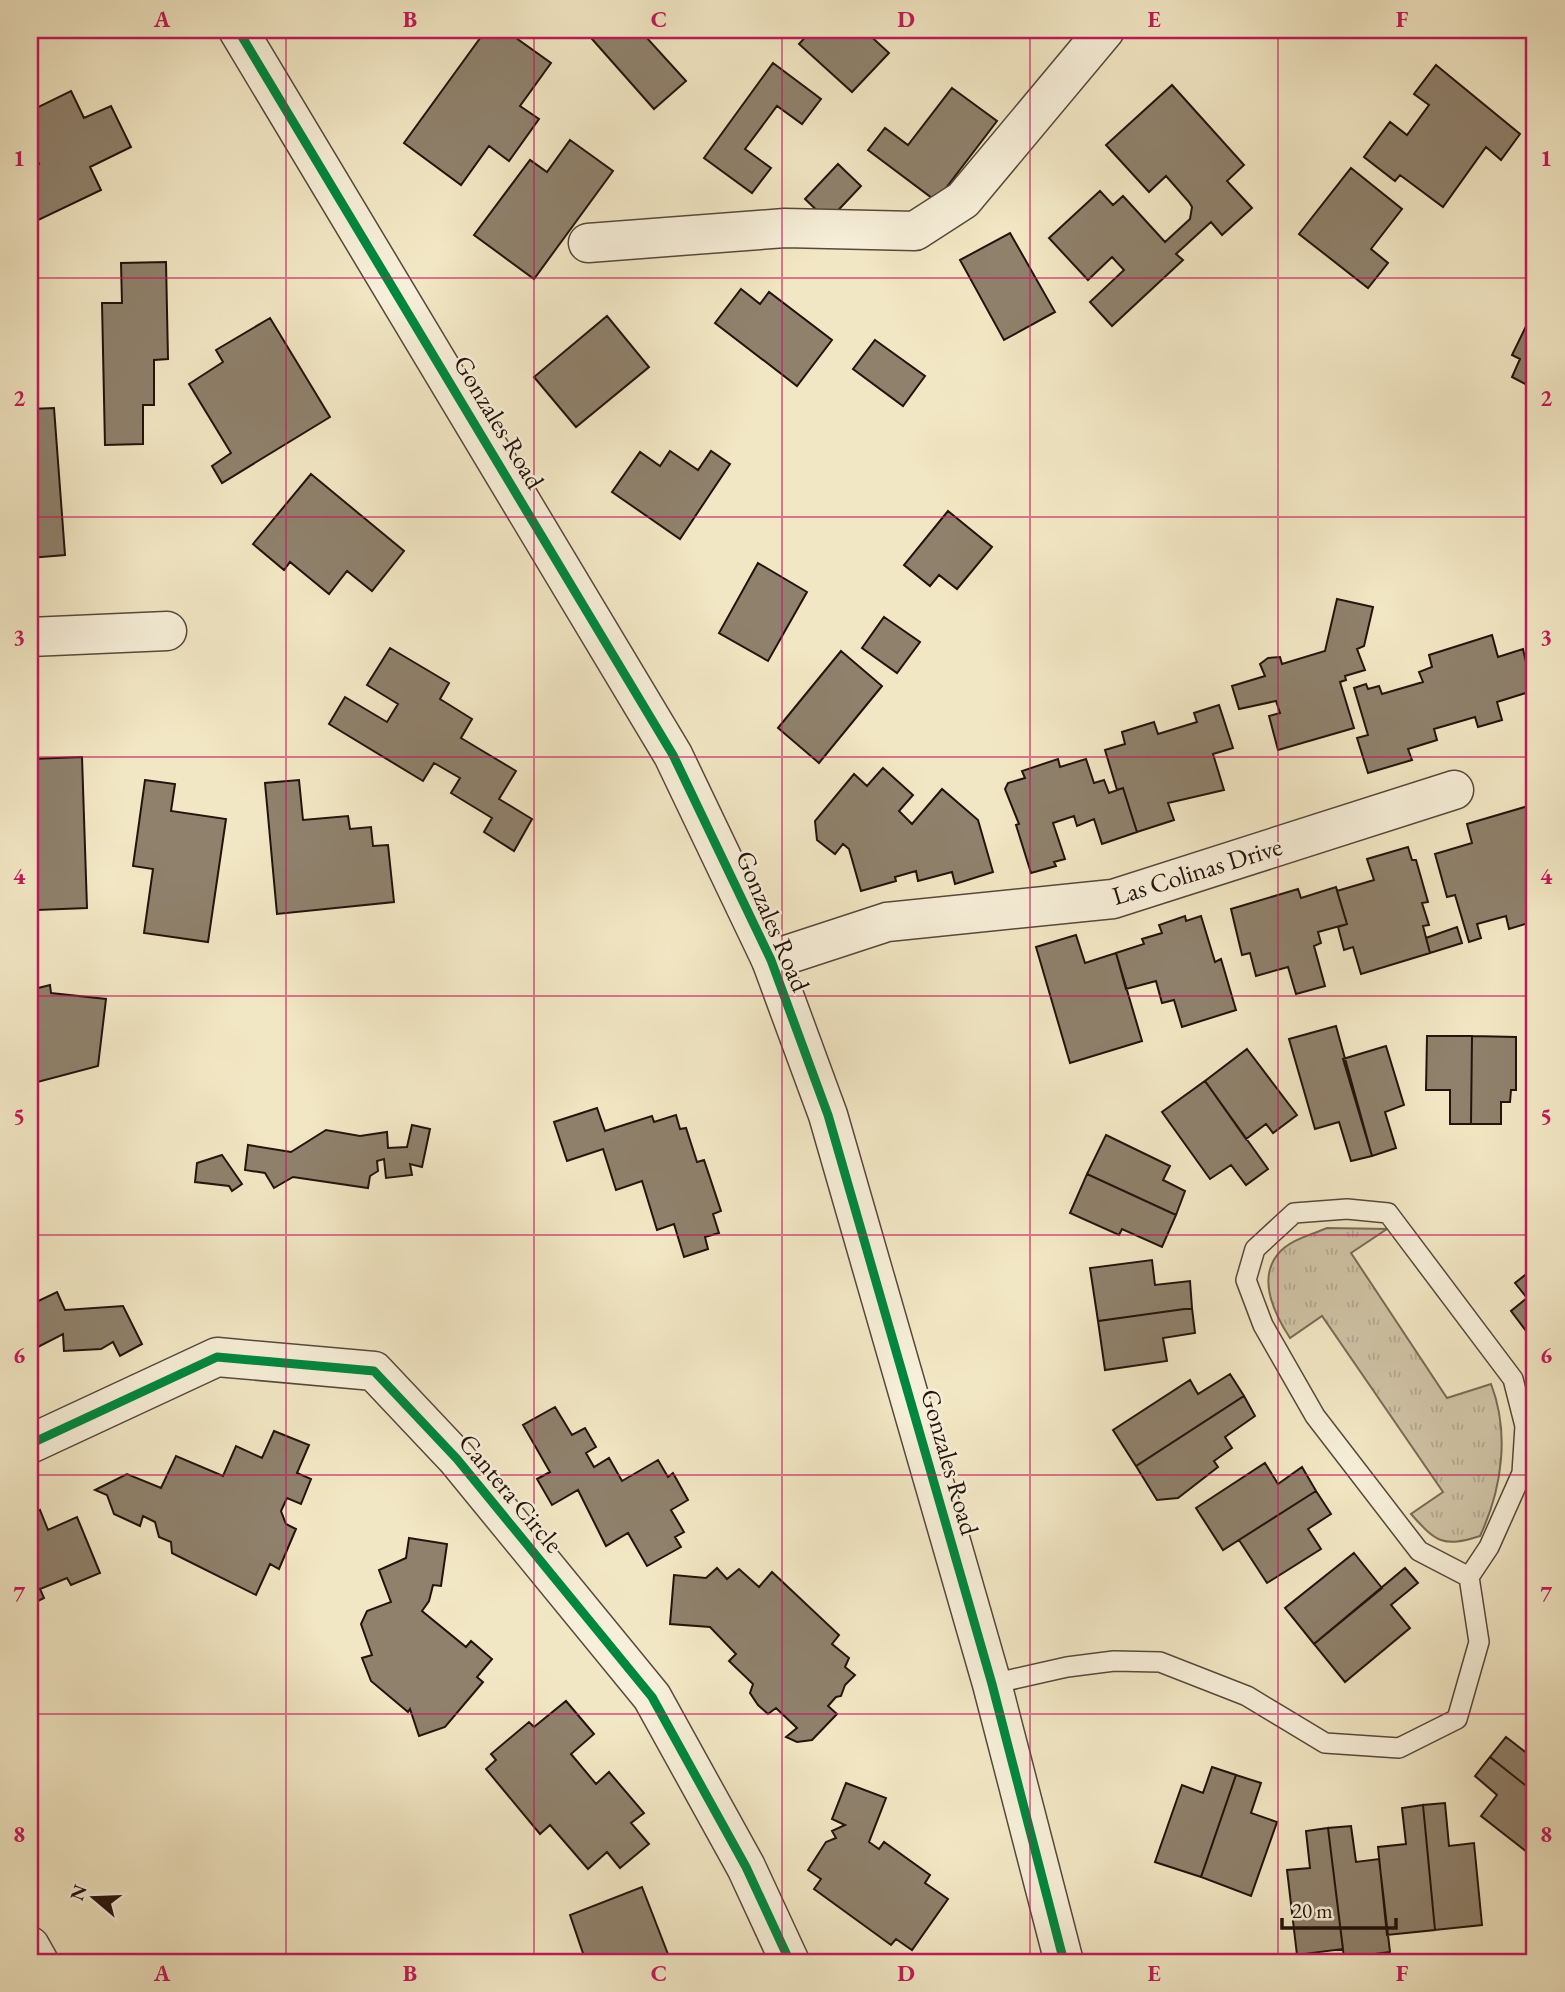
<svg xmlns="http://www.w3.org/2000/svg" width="1565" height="1992" viewBox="0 0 1565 1992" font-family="'EB Garamond',serif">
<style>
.grass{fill:url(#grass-tufts);stroke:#796b58;stroke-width:2}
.building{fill:#8f816c;stroke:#23130c;stroke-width:2}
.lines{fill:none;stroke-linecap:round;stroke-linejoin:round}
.service-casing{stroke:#57483a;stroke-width:22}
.minor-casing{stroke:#57483a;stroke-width:41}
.tertiary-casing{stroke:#57483a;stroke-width:41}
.service{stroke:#f7efd9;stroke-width:19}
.minor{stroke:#f7efd9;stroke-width:38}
.tertiary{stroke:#f7efd9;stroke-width:38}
.cycleway-casing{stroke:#f7efd9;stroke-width:13}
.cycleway{stroke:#00873e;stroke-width:9}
.grid{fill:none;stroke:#c2185b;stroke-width:2;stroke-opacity:0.55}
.labels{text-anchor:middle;stroke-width:5;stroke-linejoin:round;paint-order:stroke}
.street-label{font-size:26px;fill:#23130c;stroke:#f7efd9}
.neatline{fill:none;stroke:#c2185b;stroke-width:2.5}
.grid-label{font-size:23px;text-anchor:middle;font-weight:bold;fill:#c2185b}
</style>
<defs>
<pattern id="grass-tufts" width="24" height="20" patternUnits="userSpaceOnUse" patternTransform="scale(1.75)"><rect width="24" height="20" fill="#cfc3a5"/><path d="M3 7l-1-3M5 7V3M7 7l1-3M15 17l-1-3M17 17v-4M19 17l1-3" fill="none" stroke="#b1a78d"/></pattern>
</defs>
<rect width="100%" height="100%" fill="#f2e7c4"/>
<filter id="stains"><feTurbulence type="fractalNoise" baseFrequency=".00286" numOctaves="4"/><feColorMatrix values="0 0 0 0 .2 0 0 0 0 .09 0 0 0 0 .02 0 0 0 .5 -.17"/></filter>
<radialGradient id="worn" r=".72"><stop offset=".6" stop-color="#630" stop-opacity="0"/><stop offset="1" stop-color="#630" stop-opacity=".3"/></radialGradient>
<path class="grass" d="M1327 1228 1387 1229 1351 1253 1447 1398 1491 1384C1510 1433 1502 1489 1480 1536 1443 1548 1436 1542 1411 1514L1443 1492 1322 1316 1290 1338C1275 1315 1257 1279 1278 1254 1289 1240 1311 1235 1327 1228Z"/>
<path class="building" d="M486 30H505L551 63 520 106 539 119 509 161 489 146 461 185 404 143Z
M584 30H653L645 36 686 81 654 109Z
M812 30H864L889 53 852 92 799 44Z
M773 63 821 99 802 124 777 106 745 149 771 168 752 193 704 158Z
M1436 65 1520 134 1501 160 1486 147 1443 207 1400 175 1395 181 1364 157 1390 122 1407 135 1429 105 1414 94Z
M1172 85 1244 165 1227 181 1252 208 1222 235 1211 222 1176 254 1183 260 1112 326 1090 302 1124 270 1112 257 1088 280 1049 238 1100 191 1113 205 1123 196 1165 242 1190 219 1192 207 1189 202 1166 176 1149 192 1106 145Z
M952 88 997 121 936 201 868 150 885 128 908 145Z
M71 91 84 118 111 106 131 147 90 167 101 190 30 224V169L39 164 30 144V111Z
M570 140 613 171 534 279 474 235 530 160 547 172Z
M838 164 861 186 828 221 805 199Z
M1351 168 1402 209 1371 249 1388 263 1368 288 1299 234Z
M1010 233 1055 312 1004 340 960 260Z
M166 262 168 359 154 360V405H143V444L105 445 102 303H122L121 263Z
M741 289 760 304 769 292 832 340 797 386 715 323Z
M607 316 649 367 576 427 534 377Z
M270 318 330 417 222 483 212 466 231 453 189 384 223 362 216 350Z
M1529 320 1535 323V389L1512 377 1520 359 1512 355Z
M875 340 925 376 903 406 853 369Z
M54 408 65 555 30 558V409Z
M670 451 698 470 711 451 730 464 680 539 612 492 640 452 660 466Z
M311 474 404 551 372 591 347 571 329 594 290 562 284 570 253 544Z
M948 511 992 547 957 589 939 575 930 586 904 565Z
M758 563 807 592 768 661 719 633Z
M1337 599 1373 607 1364 646 1357 649 1365 670 1345 676 1346 680 1340 682 1354 728 1278 750 1269 716 1280 713 1276 701 1239 709 1232 686 1265 676 1260 664 1268 658 1280 657 1282 664 1325 651Z
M884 617 920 642 897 673 862 648Z
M1492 635 1498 657 1523 649 1526 662 1535 659V690L1497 702 1502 720 1478 727 1475 717 1434 729 1437 740 1408 749 1412 760 1368 773 1357 738 1368 735 1354 688 1366 684 1368 689 1379 686 1382 694 1423 682 1419 672 1432 667 1429 655Z
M390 648 449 683 440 699 472 719 461 738 516 771 499 799 532 819 514 851 484 832 492 818 451 793 460 778 434 763 423 781 329 724 345 697 387 722 398 704 367 685Z
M841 651 882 686 819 763 778 728Z
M1219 705 1233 748 1213 754 1224 790 1168 803 1174 820 1137 832 1123 788 1117 790 1105 750 1125 744 1122 732 1154 722 1158 734 1197 722 1194 713Z
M82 757 87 908 37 910 32 759Z
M1058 759 1060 767 1086 759 1094 783 1104 780 1109 793 1123 788 1137 832 1102 844 1094 819 1077 826 1074 816 1053 823 1065 859 1054 862 1056 866 1031 873 1016 825 1019 824 1005 789 1008 783 1025 778 1022 771Z
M883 768 913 795 899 811 912 824 942 789 978 820 993 872 955 884 952 872 918 881 916 871 895 877 896 881 861 891 849 849 843 844 835 854 817 840 815 821 854 774 867 786Z
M145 780 175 784 171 811 226 819 208 942 144 933 153 869 133 866Z
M299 780 303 820 348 816 350 829 371 827 373 846 388 845 394 902 277 914 265 783Z
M1535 804V921L1509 929 1506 916 1477 924 1481 938 1469 942 1455 895 1447 897 1435 854 1472 843 1467 824Z
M1408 847 1412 860H1416L1428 902 1422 903 1429 925 1423 926 1430 953 1361 974 1353 947 1344 950 1338 927 1347 924 1337 891 1374 880 1367 859Z
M1336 887 1347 924 1318 932 1321 943 1314 946 1325 986 1296 994 1288 967 1256 976 1250 953 1242 955 1231 909 1298 889 1301 898Z
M1185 916 1186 921 1201 916 1215 962 1221 959 1236 1010 1182 1027 1174 1000 1162 1003 1156 981 1126 989 1116 953 1144 944 1142 939 1162 933 1159 925Z
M1457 927 1462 943 1430 953 1426 938Z
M1076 935 1085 963 1116 953 1142 1041 1070 1063 1036 947Z
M50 985 51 993 106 999 98 1066 30 1084V990Z
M1336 1026 1372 1156 1351 1161 1339 1122 1315 1129 1289 1039Z
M1427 1036H1472L1471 1124H1450V1090H1426Z
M1472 1036 1516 1037V1090H1511L1510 1102H1501V1124H1471Z
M1386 1046 1404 1105 1385 1112 1396 1148 1372 1156 1343 1059Z
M1247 1049 1297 1115 1273 1133 1266 1124 1246 1139 1205 1081Z
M1205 1081 1268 1169 1246 1185 1231 1165 1210 1179 1162 1112Z
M597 1108 605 1131 652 1116 654 1122 676 1115 680 1129 686 1128 697 1162 704 1160 721 1211 713 1214 719 1233 705 1237 708 1249 684 1257 674 1224 657 1230 642 1181 616 1190 603 1149 567 1161 554 1122Z
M412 1125 430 1129 422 1167 410 1164 412 1175 386 1178 384 1159 377 1161 378 1171 370 1176 368 1188 293 1177 274 1188 265 1173 245 1170 248 1145 291 1152 326 1130 360 1136 387 1132 388 1148 407 1147Z
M1106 1135 1170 1166 1163 1180 1185 1191 1176 1215 1087 1174Z
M222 1155 242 1184 232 1191 229 1186 195 1182 197 1163Z
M1087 1174 1176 1215 1162 1247 1122 1229 1119 1235 1070 1213Z
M1152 1260 1155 1285 1190 1281 1192 1308 1098 1321 1090 1268Z
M1535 1267V1325L1526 1331 1511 1311 1527 1298 1515 1283Z
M57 1292 65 1310 123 1306 142 1344 120 1356 113 1342 101 1349 64 1351 63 1334 30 1351V1305Z
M1192 1308 1195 1333 1163 1338 1167 1361 1105 1370 1098 1321Z
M1230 1374 1244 1396 1136 1466 1113 1430 1190 1380 1198 1394Z
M1244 1396 1255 1416 1225 1437 1232 1448 1214 1461 1218 1467 1178 1498 1157 1500 1136 1466Z
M555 1407 572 1435 585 1428 596 1447 586 1453 594 1467 609 1458 622 1481 658 1460 668 1477 673 1473 688 1500 671 1510 684 1532 675 1537 681 1547 647 1566 628 1533 606 1546 578 1490 552 1505 537 1479 550 1472 523 1425Z
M274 1431 309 1445 297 1473 311 1479 301 1504 287 1498 281 1511 286 1524 296 1529 279 1569 270 1564 256 1595 172 1553 171 1542 159 1537 155 1522 143 1516 140 1526 114 1514 107 1495 95 1490 127 1474 161 1488 176 1456 223 1476 236 1446 262 1458Z
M1265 1463 1278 1484 1302 1467 1316 1491 1223 1550 1196 1508Z
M1316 1491 1331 1514 1308 1529 1321 1549 1267 1583 1239 1540Z
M40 1510 48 1530 77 1517 100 1573 71 1585 67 1578 40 1589 44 1598 30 1605V1515Z
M409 1538 447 1544 441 1586 433 1585 429 1601 422 1611 466 1647 471 1641 492 1659 477 1677 483 1682 445 1727 419 1736 410 1709 408 1712 371 1681 362 1658 372 1655 361 1624 367 1611 391 1602 379 1570 406 1558Z
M1354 1553 1382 1588 1314 1644 1285 1608Z
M717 1568 727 1579 739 1569 759 1587 772 1572 839 1635 832 1644 849 1658 845 1667 855 1675 845 1685 841 1696 836 1697 828 1706 837 1714 812 1740 797 1742 786 1737 797 1728 776 1708 768 1714 758 1705 750 1693 753 1684 729 1661 736 1654 710 1627 670 1624 674 1575 706 1578Z
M1405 1568 1418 1583 1391 1605 1410 1628 1345 1682 1314 1644Z
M566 1701 594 1734 571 1754 596 1784 609 1772 644 1813 631 1823 649 1844 620 1868 607 1852 588 1869 550 1825 540 1834 486 1769 496 1760 491 1754 529 1722 534 1727Z
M1506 1737 1528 1754 1535 1746V1793L1490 1757Z
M1490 1757 1535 1793V1851L1532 1856 1481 1816 1497 1795 1475 1776Z
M1212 1767 1236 1775 1201 1877 1155 1862 1182 1785 1203 1793Z
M1236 1775 1261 1783 1251 1813 1277 1822 1251 1896 1201 1877Z
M846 1783 886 1798 869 1842 879 1849 884 1842 930 1875 925 1883 948 1899 912 1950 896 1939 891 1945 814 1889 821 1879 808 1870 826 1842 836 1838 832 1831 845 1825 832 1819Z
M1445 1803 1449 1846 1474 1843 1482 1925 1435 1930 1423 1805Z
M1423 1805 1435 1930 1387 1935 1378 1847 1406 1844 1402 1808Z
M1351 1826 1356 1862 1379 1859 1390 1952 1344 1958 1328 1828Z
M1328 1828 1343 1949 1297 1955 1287 1870 1310 1868 1306 1831Z
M642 1887 671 1962H586L570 1915Z"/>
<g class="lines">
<g class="service-casing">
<path id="service" d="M992 1684 1067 1667 1114 1661 1160 1662 1247 1696 1325 1743 1399 1748 1457 1719 1479 1642 1469 1577 1489 1547 1522 1473 1525 1426 1513 1379 1388 1213 1347 1209 1294 1213 1255 1249 1246 1280 1263 1325 1315 1416 1419 1551 1469 1577"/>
</g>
<g class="minor-casing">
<path id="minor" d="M588 243 785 228 915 231 963 200 1105 30
M30 637 167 631
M771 960 887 922 1113 899 1454 790
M30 1444 217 1357 374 1371 457 1459 652 1697 746 1867 790 1962
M30 1946 39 1962"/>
</g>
<g class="tertiary-casing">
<path id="tertiary" d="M238 30 673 755 771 960 828 1115 992 1684 1064 1962"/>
</g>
<use href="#service" class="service"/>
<use href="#minor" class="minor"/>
<use href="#tertiary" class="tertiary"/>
<g class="cycleway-casing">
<path id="cycleway" d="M238 30 673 755 771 960 828 1115 992 1684 1064 1962
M30 1444 217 1357 374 1371 457 1459 652 1697 746 1867 790 1962"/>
</g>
<use href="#cycleway" class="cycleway"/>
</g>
<path class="grid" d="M286 30V1962M534 30V1962M782 30V1962M1030 30V1962M1278 30V1962M30 278H1535M30 517H1535M30 757H1535M30 996H1535M30 1235H1535M30 1475H1535M30 1714H1535"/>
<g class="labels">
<g class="street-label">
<text transform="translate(499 422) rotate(59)" y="9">Gonzales Road</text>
<text transform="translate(1197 871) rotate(-17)" y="9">Las Colinas Drive</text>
<text transform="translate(773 921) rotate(67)" y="9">Gonzales Road</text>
<text transform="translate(950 1462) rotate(74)" y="9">Gonzales Road</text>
<text transform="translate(511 1493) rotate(50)" y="9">Cantera Circle</text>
</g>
</g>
<rect width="1565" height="1992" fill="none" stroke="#f2e7c4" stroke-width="77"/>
<g transform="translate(94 1898) rotate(289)" stroke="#f7efd9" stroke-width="5" paint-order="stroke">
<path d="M0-5L12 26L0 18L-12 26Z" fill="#23130c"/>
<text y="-10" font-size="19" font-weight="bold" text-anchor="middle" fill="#23130c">N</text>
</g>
<path d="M1282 1918v10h114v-10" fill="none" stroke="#23130c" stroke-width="3.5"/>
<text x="1292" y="1918" font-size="21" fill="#23130c" stroke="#f7efd9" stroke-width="5" paint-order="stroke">20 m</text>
<rect x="38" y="38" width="1488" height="1916" class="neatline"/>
<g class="grid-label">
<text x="162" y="27">A</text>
<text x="410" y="27">B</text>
<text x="659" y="27">C</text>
<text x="906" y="27">D</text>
<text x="1154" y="27">E</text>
<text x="1402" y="27">F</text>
<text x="19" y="166">1</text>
<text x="1546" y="166">1</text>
<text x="19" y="406">2</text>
<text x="1546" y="406">2</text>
<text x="19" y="645">3</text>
<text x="1546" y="645">3</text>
<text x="19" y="884">4</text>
<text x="1546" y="884">4</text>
<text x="19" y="1124">5</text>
<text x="1546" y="1124">5</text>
<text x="19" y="1363">6</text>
<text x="1546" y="1363">6</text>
<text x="19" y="1602">7</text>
<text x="1546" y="1602">7</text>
<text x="19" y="1842">8</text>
<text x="1546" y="1842">8</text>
<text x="162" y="1981">A</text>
<text x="410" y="1981">B</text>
<text x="659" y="1981">C</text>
<text x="906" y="1981">D</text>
<text x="1154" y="1981">E</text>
<text x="1402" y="1981">F</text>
</g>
<rect width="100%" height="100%" filter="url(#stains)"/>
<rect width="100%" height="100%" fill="url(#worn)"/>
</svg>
